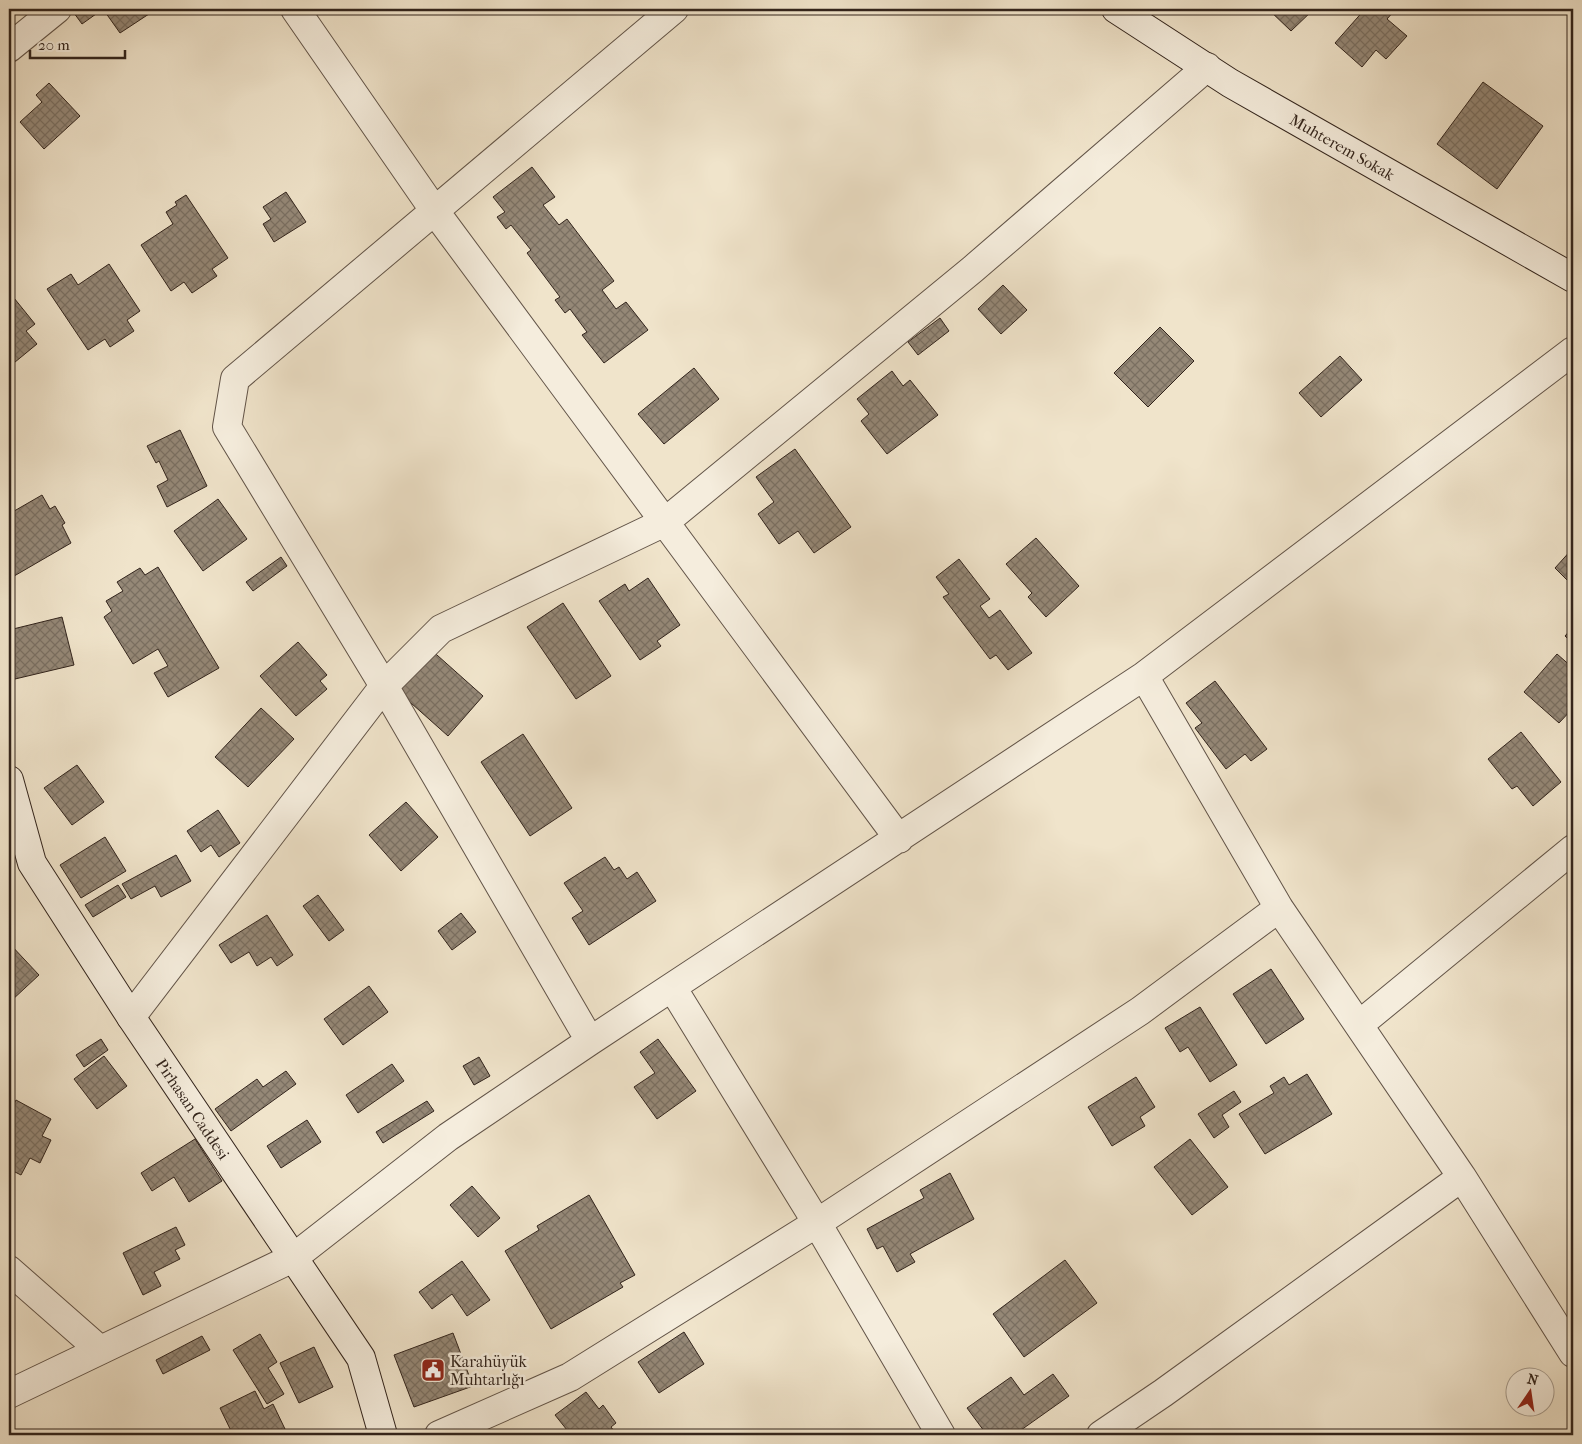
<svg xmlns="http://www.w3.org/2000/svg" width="1582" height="1444" viewBox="0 0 1582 1444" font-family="'IM FELL French Canon',serif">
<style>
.building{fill:url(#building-cross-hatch);stroke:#32241c}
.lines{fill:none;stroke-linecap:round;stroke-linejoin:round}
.street-casing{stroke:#625448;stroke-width:30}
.secondary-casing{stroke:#32241c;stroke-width:30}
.street{stroke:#f5eddd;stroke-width:28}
.secondary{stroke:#f5eddd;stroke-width:28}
.labels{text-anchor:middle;stroke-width:5;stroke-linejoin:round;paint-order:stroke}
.street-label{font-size:16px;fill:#32241c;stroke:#f5eddd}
.poi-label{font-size:16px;fill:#32241c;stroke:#f5eddd;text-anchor:start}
</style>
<defs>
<pattern id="building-cross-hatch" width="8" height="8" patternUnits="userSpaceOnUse" patternTransform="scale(1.25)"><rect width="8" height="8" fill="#958877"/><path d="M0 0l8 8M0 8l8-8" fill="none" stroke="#7a6f61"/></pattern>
</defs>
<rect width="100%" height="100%" fill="#f0e4cb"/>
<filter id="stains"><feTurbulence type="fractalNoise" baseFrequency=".004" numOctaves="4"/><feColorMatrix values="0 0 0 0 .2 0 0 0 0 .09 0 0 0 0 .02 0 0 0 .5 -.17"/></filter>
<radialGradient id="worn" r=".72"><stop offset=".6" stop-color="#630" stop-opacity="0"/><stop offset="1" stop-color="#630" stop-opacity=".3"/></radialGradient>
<path class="building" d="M71 9H150L152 12 120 33 103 9 82 24Z
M1268 9H1314L1291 31Z
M1365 9H1391L1394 11 1387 19 1407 36 1386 59 1376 50 1362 67 1335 43Z
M1483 82 1543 126 1497 189 1437 144Z
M49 83 80 116 44 149 20 122 42 102 36 95Z
M532 167 555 197 543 205 559 225 567 219 614 281 602 290 616 309 626 302 648 330 604 363 582 335 587 332 570 309 565 313 555 300 560 297 527 253 531 250 511 225 506 229 497 217 505 212 493 197Z
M286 192 306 222 274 242 263 224 271 219 263 207Z
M186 195 228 258 212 269 217 276 192 293 184 282 171 291 141 245 173 224 166 212 177 205 175 202Z
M109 264 140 311 127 320 134 331 110 347 105 339 88 350 47 289 71 274 78 285Z
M1003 285 1027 310 1001 334 978 309Z
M14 298 35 324 26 331 37 344 9 367V302Z
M940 318 949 331 918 355 908 342Z
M1160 327 1194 361 1148 407 1114 373Z
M1340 356 1362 380 1321 417 1299 393Z
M694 368 719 399 664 444 638 414Z
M892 371 903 386 910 380 938 415 887 454 861 421 869 414 857 399Z
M180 430 207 486 167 507 157 486 168 480 159 461 156 463 147 446Z
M795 449 851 527 814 553 798 531 779 544 758 514 774 502 756 477Z
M42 495 50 509 55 506 65 523 62 525 71 543 9 579V514Z
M218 499 247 539 203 571 174 531Z
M1036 538 1079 586 1046 617 1028 597 1032 593 1006 564Z
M1573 548V586L1555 568Z
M281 557 287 566 253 591 246 582Z
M959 559 990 599 980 606 989 618 1000 610 1032 653 1008 670 996 655 990 659 943 597 949 594 936 577Z
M158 567 219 668 168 697 154 673 168 666 158 649 133 664 104 617 112 611 106 601 123 591 117 582 140 568 145 575Z
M648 578 680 625 657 641 661 646 640 660 599 601 625 584 629 591Z
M563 603 611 676 576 699 527 627Z
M62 617 74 665 15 679 9 653V630Z
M1573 627V644L1565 636Z
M298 642 327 675 320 681 327 689 296 716 260 676Z
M428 647 483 696 448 736 393 687Z
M1557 654 1573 668V708L1559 723 1524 692Z
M1215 681 1267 749 1251 761 1245 754 1226 769 1195 728 1202 723 1186 703Z
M261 708 294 739 248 787 215 757Z
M1521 732 1561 782 1533 806 1517 786 1512 789 1488 759Z
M523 734 572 808 530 836 481 762Z
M77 765 104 802 72 825 44 788Z
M406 802 438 837 401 871 369 835Z
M218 810 240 843 219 857 211 845 201 852 187 831Z
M105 837 126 871 81 898 60 865Z
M176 855 191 881 161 897 155 886 131 899 122 884Z
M605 857 614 870 619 867 627 879 637 872 656 901 589 945 572 918 583 911 564 883Z
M118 885 126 897 93 917 85 905Z
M318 895 344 930 329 941 303 906Z
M461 913 476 932 452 950 438 931Z
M267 915 293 955 277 966 271 957 257 966 249 952 231 963 219 945Z
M9 943 39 975 11 1001 9 999Z
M1271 969 1304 1019 1266 1044 1233 994Z
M369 986 388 1012 343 1045 324 1019Z
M1200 1007 1237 1065 1210 1082 1188 1047 1180 1052 1165 1028Z
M101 1039 108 1050 84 1067 76 1055Z
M658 1039 696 1091 657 1119 634 1087 655 1073 640 1052Z
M104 1056 127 1086 97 1109 74 1079Z
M479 1057 490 1076 474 1085 463 1066Z
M392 1064 404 1081 358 1113 346 1095Z
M286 1071 296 1084 231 1131 215 1109 257 1079 263 1087Z
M1307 1074 1332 1114 1265 1154 1239 1114 1274 1093 1270 1086 1284 1077 1289 1085Z
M1136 1077 1155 1107 1140 1117 1145 1126 1112 1146 1088 1107Z
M1234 1091 1241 1102 1222 1115 1229 1127 1214 1138 1198 1114Z
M16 1100 51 1119 42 1136 51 1140 40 1163 30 1158 21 1175 9 1169V1114Z
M427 1101 434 1111 383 1143 376 1132Z
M307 1120 321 1142 281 1168 267 1146Z
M195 1139 222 1181 189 1202 174 1177 152 1191 141 1173Z
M1190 1139 1228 1187 1192 1215 1154 1167Z
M950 1173 974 1219 910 1254 915 1262 897 1272 883 1246 877 1249 867 1229 924 1198 920 1190Z
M472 1186 500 1218 478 1237 450 1205Z
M589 1195 635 1275 620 1283 623 1287 551 1329 505 1251 539 1230 537 1226Z
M176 1227 185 1245 175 1250 180 1259 154 1272 161 1286 143 1295 123 1253Z
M1065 1260 1097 1303 1024 1357 993 1314Z
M462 1261 490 1300 467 1316 452 1294 432 1309 419 1292Z
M684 1332 704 1364 659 1393 638 1362Z
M453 1333 473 1386 414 1407 394 1355Z
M260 1334 277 1362 268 1368 284 1394 267 1404 233 1350Z
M202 1336 210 1350 163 1374 156 1360Z
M314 1347 333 1387 299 1403 280 1363Z
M1053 1374 1069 1396 1014 1435H987L967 1408 1011 1377 1024 1395Z
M255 1391 264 1409 273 1404 285 1429 273 1435H233L220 1408Z
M586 1392 599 1409 603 1405 616 1423 611 1427 617 1435H571L555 1415Z"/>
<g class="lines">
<g class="street-casing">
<path id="street" d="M295 9 434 210 899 839
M9 48 57 9
M1144 676 1279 908 1462 1177 1573 1353
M672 987 817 1223 941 1435
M131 1017 384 686 441 629 665 522 973 269 1207 67
M1360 1024 1573 849
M590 1041 384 686 227 427 235 379 674 9
M9 1270 100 1350
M9 1394 293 1258 448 1137 590 1041 1144 676 1573 351
M439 1435 570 1377 817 1223 1140 1011 1279 908
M1101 1435 1163 1393 1462 1177"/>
</g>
<g class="secondary-casing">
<g id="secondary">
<path id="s1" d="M1116 9 1230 83 1573 278"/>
<path id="s2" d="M9 780 32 863 131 1017 361 1358 383 1435"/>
</g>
</g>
<use href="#street" class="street"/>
<use href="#secondary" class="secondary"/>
</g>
<defs>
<g id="civic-square" transform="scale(1.25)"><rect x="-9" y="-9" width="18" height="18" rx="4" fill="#8f2418" stroke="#f5eddd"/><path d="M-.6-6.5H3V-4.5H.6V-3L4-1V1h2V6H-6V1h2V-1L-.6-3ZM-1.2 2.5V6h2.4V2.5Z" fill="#fff"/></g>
</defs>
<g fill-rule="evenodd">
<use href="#civic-square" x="433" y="1370"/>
</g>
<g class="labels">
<g class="street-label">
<text dy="6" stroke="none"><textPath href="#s1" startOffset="265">Muhterem Sokak</textPath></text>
<text dy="6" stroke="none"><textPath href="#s2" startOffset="380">Pirhasan Caddesi</textPath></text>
</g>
<g class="poi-label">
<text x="450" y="1367">Karahüyük<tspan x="450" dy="18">Muhtarlığı</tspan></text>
</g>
</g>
<rect width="1582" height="1444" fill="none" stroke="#f0e4cb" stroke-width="30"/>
<rect x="10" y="10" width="1562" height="1424" fill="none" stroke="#32241c" stroke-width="2.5"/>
<rect x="15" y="15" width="1552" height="1414" fill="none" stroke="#32241c"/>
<g transform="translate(1530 1392) rotate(13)"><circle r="24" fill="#f5eddd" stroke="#a79d90"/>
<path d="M0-4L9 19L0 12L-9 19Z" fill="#8f2418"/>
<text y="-8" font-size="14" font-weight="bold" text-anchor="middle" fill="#32241c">N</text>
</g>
<path d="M30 50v8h95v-8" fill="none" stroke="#32241c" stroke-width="2.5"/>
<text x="38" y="50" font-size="15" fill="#32241c" stroke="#f5eddd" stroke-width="4" paint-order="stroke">20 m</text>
<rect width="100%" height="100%" filter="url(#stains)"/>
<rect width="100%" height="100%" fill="url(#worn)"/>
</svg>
